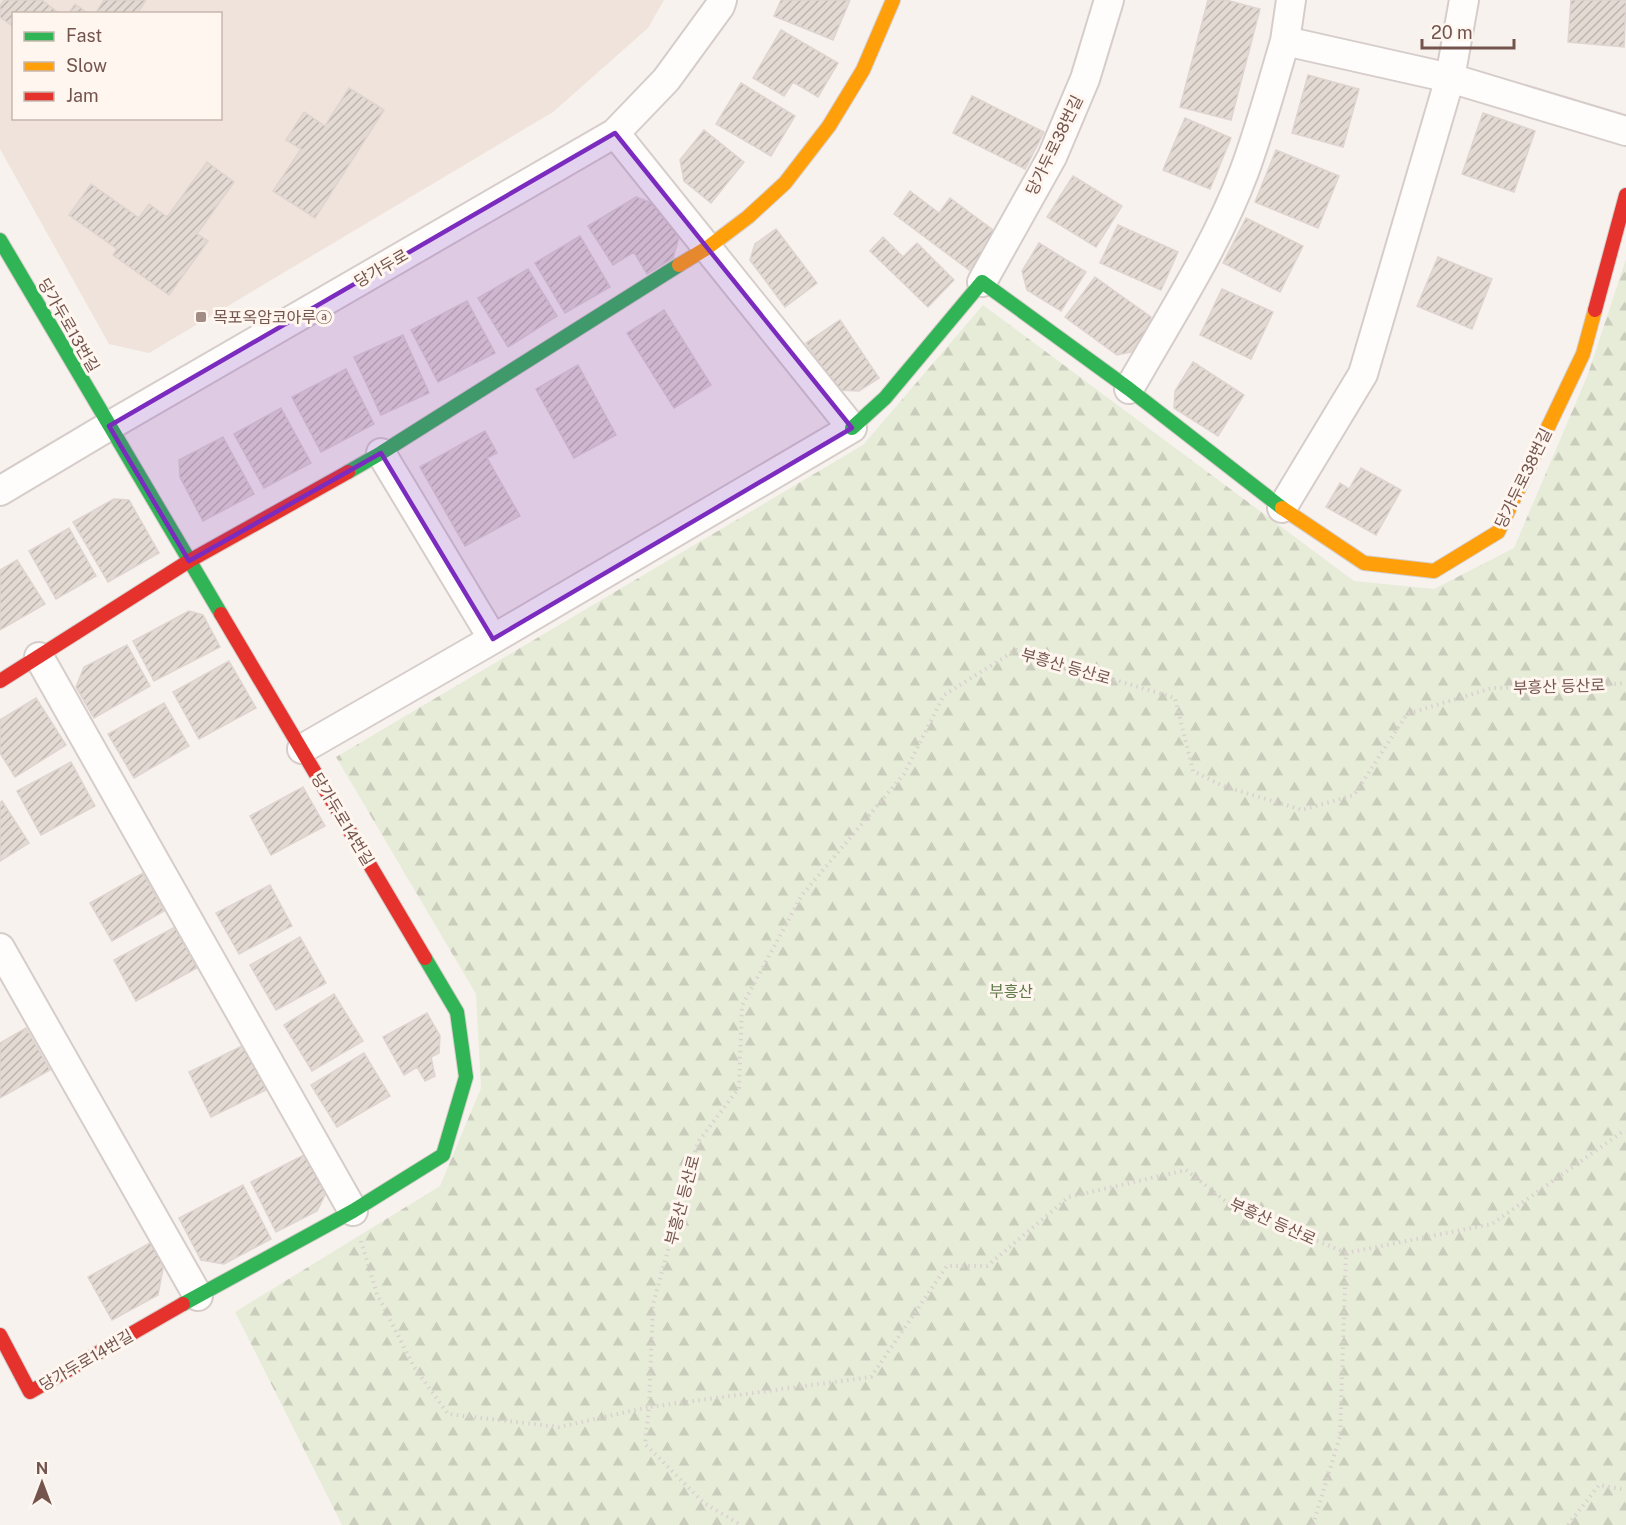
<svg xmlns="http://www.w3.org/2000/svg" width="1626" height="1525" viewBox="0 0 1626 1525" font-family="'Public Sans','Noto Sans KR',sans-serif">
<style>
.residential{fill:#efe3db;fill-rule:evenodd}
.forest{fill:url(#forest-firs)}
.building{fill:url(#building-hatch);stroke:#dfd4d0;stroke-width:1.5}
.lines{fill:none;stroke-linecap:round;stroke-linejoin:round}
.street-casing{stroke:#d6cdca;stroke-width:32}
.fast-casing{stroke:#d6cdca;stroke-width:16}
.slow-casing{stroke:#d6cdca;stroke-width:16}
.jam-casing{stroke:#d6cdca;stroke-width:16}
.path{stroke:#dad1cf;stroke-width:4;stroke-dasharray:1.5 4.5;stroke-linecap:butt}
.street{stroke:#fefdfc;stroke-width:28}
.fast{stroke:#30b455;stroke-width:14}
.slow{stroke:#ff9f0a;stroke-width:14}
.jam{stroke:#e5322d;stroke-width:14}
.marked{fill:#7b2cbf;fill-opacity:0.2;stroke:#7b2cbf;stroke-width:4.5;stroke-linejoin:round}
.poi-dot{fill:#a28c86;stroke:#fef6ef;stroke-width:2}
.labels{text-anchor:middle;stroke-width:6;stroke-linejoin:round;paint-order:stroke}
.street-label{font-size:16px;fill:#74554e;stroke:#fef6ef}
.poi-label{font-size:16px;fill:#74554e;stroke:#fef6ef;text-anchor:start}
.park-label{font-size:16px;fill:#5e7847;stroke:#fef6ef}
</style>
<defs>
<pattern id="forest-firs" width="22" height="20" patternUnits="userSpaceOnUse" patternTransform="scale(1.5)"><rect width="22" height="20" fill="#e7ecd9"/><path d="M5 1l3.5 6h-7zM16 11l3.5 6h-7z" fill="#caccbc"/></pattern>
<pattern id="building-hatch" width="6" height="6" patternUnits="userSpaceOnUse" patternTransform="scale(1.5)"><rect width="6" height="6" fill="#e3dad4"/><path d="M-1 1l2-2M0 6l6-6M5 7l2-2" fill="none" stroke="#bdb4ae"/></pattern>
</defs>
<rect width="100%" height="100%" fill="#f7f2ed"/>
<path class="residential" d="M0 0H664L648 28 553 112 149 353 109 344 0 149ZM14 14H220V118H14Z"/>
<path class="forest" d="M1626 259V1525H342L235 1312 440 1186 481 1088 476 994 336 757 863 445 983 305 1354 581 1434 589 1514 548 1588 374Z"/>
<path class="building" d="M4 0H42L60 14H14V27L0 17V6Z
M104 0H146L137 14H95Z
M781 0H850L833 40 774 16Z
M1208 0H1226L1260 9 1231 120 1180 107Z
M1571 0H1626L1624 47 1568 42Z
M75 4 89 14H68Z
M781 30 838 63 818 97 793 82 784 96 753 78Z
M1308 75 1359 89 1343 147 1292 133Z
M741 83 795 116 771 156 716 124Z
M349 88 384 110 315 218 273 191 301 149 286 140 304 112 325 126Z
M972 96 1044 132 1025 169 953 133Z
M1483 113 1535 131 1514 192 1462 174Z
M1185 118 1231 138 1210 189 1163 170Z
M704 130 744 162 711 203 684 181 680 160Z
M1276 150 1339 176 1318 228 1255 202Z
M207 162 234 182 197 234 208 241 169 295 113 255 117 249 69 215 91 184 139 218 149 204 167 217Z
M1073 176 1122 206 1096 247 1047 217Z
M910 191 939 213 950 198 997 233 969 270 894 214Z
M636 197 654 204 680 234 673 258 647 274 634 252 613 265 588 226Z
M1246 218 1303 246 1280 292 1223 263Z
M1118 225 1178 252 1161 290 1100 263Z
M776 229 817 283 785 307 750 260 755 244Z
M580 236 610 287 565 313 535 263Z
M883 237 903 257 917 243 954 280 928 307 870 251Z
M1039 243 1086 272 1061 311 1027 290 1022 271Z
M1438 257 1492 279 1472 329 1417 306Z
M528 269 557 316 508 347 478 298Z
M1095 277 1151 317 1140 350 1117 355 1065 317Z
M1222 289 1273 312 1251 359 1200 335Z
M467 301 495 353 438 382 411 330Z
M664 310 711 385 674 408 627 333Z
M840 320 879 378 859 391 838 390 806 343Z
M403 335 429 393 381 415 354 357Z
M1193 362 1244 395 1218 436 1174 408 1175 391Z
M578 365 616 435 574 458 536 389Z
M346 369 374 424 321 452 292 397Z
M281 408 311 463 264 488 234 434Z
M485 431 497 453 487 458 520 516 465 546 420 467Z
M223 437 254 494 203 521 180 477 179 460Z
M1361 468 1401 490 1376 535 1326 507 1340 483 1349 489Z
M114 499 129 500 159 553 108 582 73 522Z
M69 528 96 576 56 599 29 551Z
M17 560 45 604 0 630V570Z
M189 611 203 615 220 647 154 681 133 641Z
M127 645 150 686 94 718 76 687 84 667Z
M229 661 256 708 199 739 173 692Z
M36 698 66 745 15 777 0 753V720Z
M164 703 189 746 134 778 108 734Z
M71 762 95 806 41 835 17 791Z
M303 787 325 826 271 855 250 816Z
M2 801 29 843 0 861V803Z
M143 873 164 911 112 941 90 903Z
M270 885 292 926 239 954 216 913Z
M175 927 197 968 136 1001 114 960Z
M300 937 326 983 276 1010 250 965Z
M334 994 363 1041 312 1071 284 1025Z
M427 1013 440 1036 439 1053 431 1057 435 1076 425 1081 417 1067 404 1075 383 1037Z
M26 1028 50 1070 0 1098V1043Z
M244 1045 266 1090 211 1117 189 1072Z
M364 1053 390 1096 337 1127 311 1085Z
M306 1154 326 1193 317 1211 276 1232 251 1182Z
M243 1185 271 1239 224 1264 201 1260 179 1218Z
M152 1242 164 1263 158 1295 112 1320 88 1277Z"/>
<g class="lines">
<g class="street-casing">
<path id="street" d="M1291 0 1285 41 1450 78 1626 131
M982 282 1052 157 1085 79 1109 0
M1129 389C1169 318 1215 249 1244 172 1260 129 1272 85 1285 41
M381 453 493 639
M0 491 109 426 615 133 666 80 720 6 722 0
M1282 508 1363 374 1450 78 1464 0
M39 657 353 1211
M302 749 493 639 852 428 615 133
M0 948 198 1296"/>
</g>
<g class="fast-casing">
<path id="fast" d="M0 240 221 614
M852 428 885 398 982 282 1129 389 1282 508
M348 472 381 453 679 265
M183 1304 353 1211 443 1155 466 1077 457 1012 425 958"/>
</g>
<g class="slow-casing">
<path id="slow" d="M679 265 707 248 748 217 785 183 829 126 863 70 893 0
M1282 508 1364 563 1434 571 1498 532 1583 354 1595 310"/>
</g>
<g class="jam-casing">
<path id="jam" d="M1595 310 1626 195
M221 614 425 958
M0 681 189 561 348 472
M0 1335 30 1392 183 1304"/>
</g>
<path class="path" d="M361 1241 377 1294 414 1367 448 1414 559 1427 649 1407 645 1444 704 1503 741 1525
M1346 1253 1228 1203 1186 1170 1069 1197 987 1266H947L871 1377 649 1407 653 1304 698 1142 739 1088 742 1006 802 895 904 774 944 695 1016 650 1175 698 1193 771 1223 786 1302 810 1354 795 1407 714 1492 688 1580 687 1626 683
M1313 1525 1340 1436 1346 1253 1492 1224 1622 1132H1626
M1568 1525 1599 1485 1626 1490"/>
<use href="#street" class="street"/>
<use href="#fast" class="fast"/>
<use href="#slow" class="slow"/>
<use href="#jam" class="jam"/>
</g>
<path class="marked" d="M615 133 852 428 493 639 381 453 189 561 109 426Z"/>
<rect class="poi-dot" x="195" y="311" width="12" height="12" rx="3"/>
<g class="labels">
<g class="street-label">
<text transform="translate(1054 145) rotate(-64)" y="6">당가두로38번길</text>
<text transform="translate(381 268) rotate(-30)" y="6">당가두로</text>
<text transform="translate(69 325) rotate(60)" y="6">당가두로13번길</text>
<text transform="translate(1523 478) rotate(-64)" y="6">당가두로38번길</text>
<text transform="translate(1066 666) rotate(16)" y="6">부흥산 등산로</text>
<text transform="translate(1559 686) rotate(-2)" y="6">부흥산 등산로</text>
<text transform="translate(343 819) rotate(59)" y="6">당가두로14번길</text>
<text transform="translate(682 1200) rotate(-75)" y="6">부흥산 등산로</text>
<text transform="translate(1273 1221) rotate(24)" y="6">부흥산 등산로</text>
<text transform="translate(86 1360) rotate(-30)" y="6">당가두로14번길</text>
</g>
<g class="poi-label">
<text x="213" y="323">목포옥암코아루ⓐ</text>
</g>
<g class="park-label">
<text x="1011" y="997">부흥산</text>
</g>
</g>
<rect x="12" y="12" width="210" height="108" fill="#fef6ef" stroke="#c7b6af" stroke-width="1.5"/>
<rect x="24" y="32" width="30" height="9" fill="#30b455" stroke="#c7b6af" stroke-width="1.5"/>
<text x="66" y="42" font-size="18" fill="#74554e">Fast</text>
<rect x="24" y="62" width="30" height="9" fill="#ff9f0a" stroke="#c7b6af" stroke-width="1.5"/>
<text x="66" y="72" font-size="18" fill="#74554e">Slow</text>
<rect x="24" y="92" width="30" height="9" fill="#e5322d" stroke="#c7b6af" stroke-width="1.5"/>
<text x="66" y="102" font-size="18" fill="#74554e">Jam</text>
<g transform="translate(42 1483)" stroke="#fef6ef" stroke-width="4.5" paint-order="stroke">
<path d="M0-4.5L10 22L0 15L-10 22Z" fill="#74554e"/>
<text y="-9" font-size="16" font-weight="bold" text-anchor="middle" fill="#74554e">N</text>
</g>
<path d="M1422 39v9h92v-9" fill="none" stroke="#74554e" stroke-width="3"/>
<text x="1431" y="39" font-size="18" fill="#74554e" stroke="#fef6ef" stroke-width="4.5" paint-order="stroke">20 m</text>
</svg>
